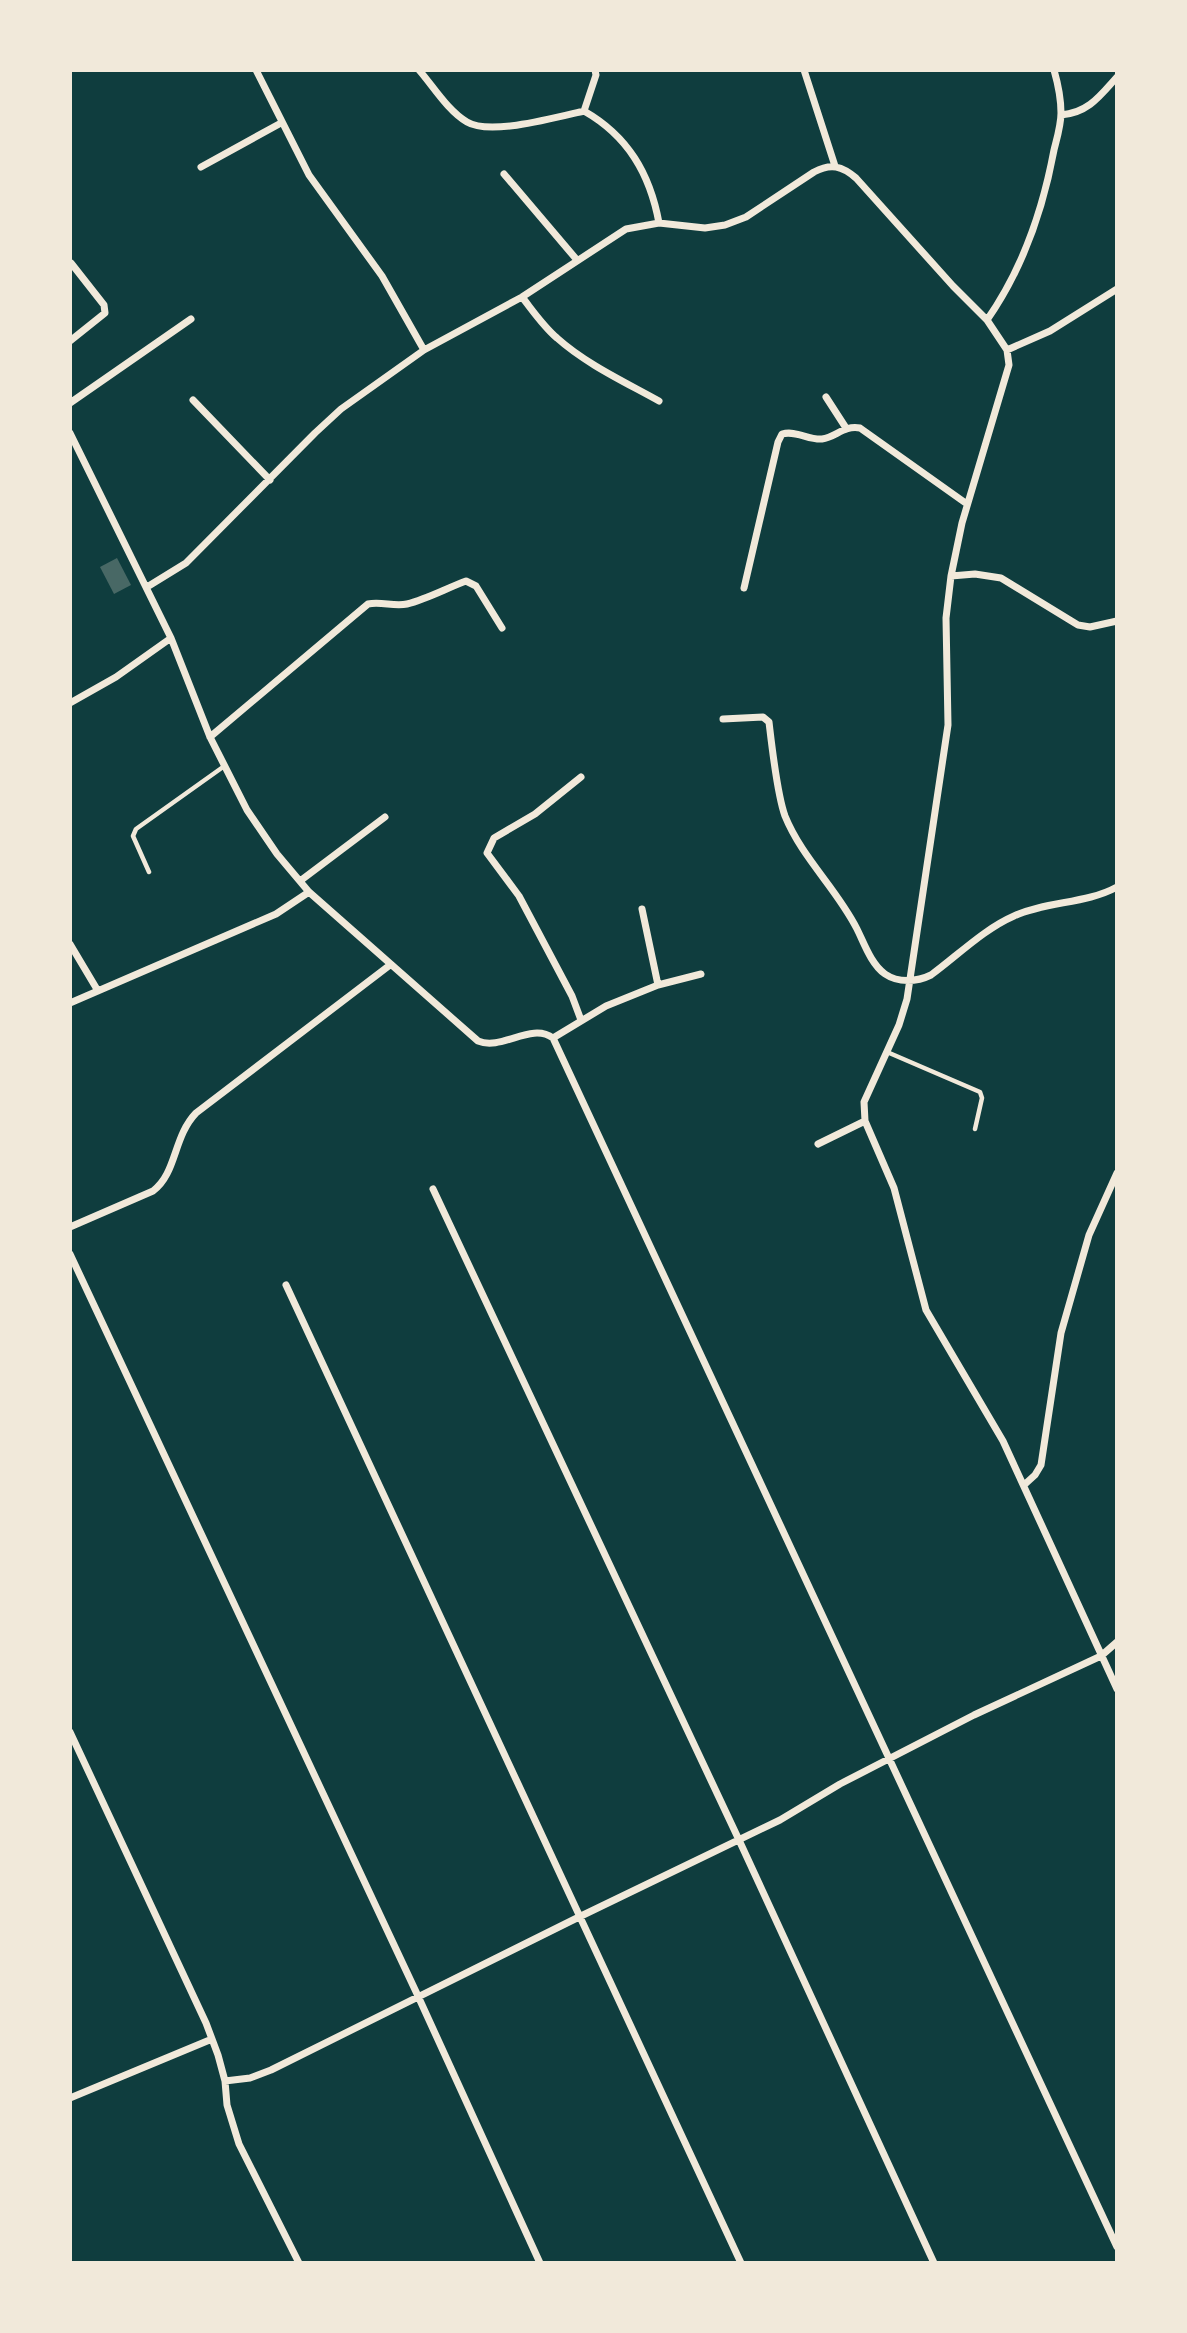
<svg xmlns="http://www.w3.org/2000/svg" width="1187" height="2333" viewBox="0 0 1187 2333" font-family="Raleway,sans-serif">
<style>
.building{fill:#486865}
.lines{fill:none;stroke-linecap:round;stroke-linejoin:round}
.service{stroke:#f1e9da;stroke-width:4.5}
.minor{stroke:#f1e9da;stroke-width:7}
</style>
<rect width="100%" height="100%" fill="#0f3d3e"/>
<path class="building" d="M117 558 131 585 114 594 100 567Z"/>
<g class="lines">
<path class="service" d="M149 872 133 836 136 829 223 767
M887 1052 980 1092 982 1098 975 1129"/>
<path class="minor" d="M256 70 309 175 382 276 424 350
M419 70C433 86 448 111 467 122 490 136 558 117 584 111 628 136 650 174 659 223
M804 70 835 166
M584 111 596 75 595 70
M1061 115C1088 113 1100 96 1117 77
M201 167 281 123
M504 174 577 260
M522 297C533 311 543 326 557 338 586 364 625 382 659 401
M987 320C1022 270 1043 209 1054 150 1057 138 1061 125 1061 113 1061 98 1058 84 1054 70
M70 341 105 313 104 305 71 263
M1007 350 1050 331 1117 289
M826 397 846 428
M193 400 270 480
M70 403 191 319
M70 433 171 638 210 737 247 810 277 854 309 892 478 1041C502 1051 531 1022 553 1038L1117 2247
M951 576 975 574 1001 578 1078 625 1090 627 1117 621
M147 587 186 563 315 433 341 409 424 350 522 297 626 229 659 223 705 228 725 225 746 217 814 172C831 163 842 166 856 178L953 286 987 320 1007 350 1009 365 962 523 951 576 946 618 948 725 907 999 899 1025 864 1102 865 1121 894 1188 926 1310 1003 1441 1117 1689
M744 588 778 442 782 434C796 430 808 440 822 439 836 437 844 425 860 428L967 504
M70 703 116 677 171 638
M723 719 763 717 769 722C772 747 777 794 785 816 802 858 837 889 857 929 864 943 871 964 885 974 898 983 917 982 931 975 957 956 984 929 1014 916 1047 901 1086 904 1117 887
M210 737 368 604C381 601 394 607 407 604 427 599 447 588 466 581L476 586 502 628
M581 777 535 814 494 838 487 853 519 896 572 996 581 1020
M300 881 385 817
M642 909 658 985
M70 944 98 991
M70 1003 276 914 309 892
M553 1038 606 1006 658 985 701 974
M818 1144 865 1121
M433 1189 739 1840 934 2263
M70 1227 153 1191C177 1173 173 1137 196 1113L390 965
M70 1254 418 1996 540 2263
M286 1285 741 2263
M1024 1485 1035 1475 1041 1465 1061 1333 1089 1235 1117 1173
M70 1732 206 2023 218 2055 225 2081 227 2105 239 2144 299 2263
M225 2081 250 2078 271 2070 579 1917 780 1820 840 1784 974 1715 1101 1656 1117 1642
M70 2098 212 2039"/>
</g>
<rect width="1187" height="2333" fill="none" stroke="#f1e9da" stroke-width="144"/>
</svg>
